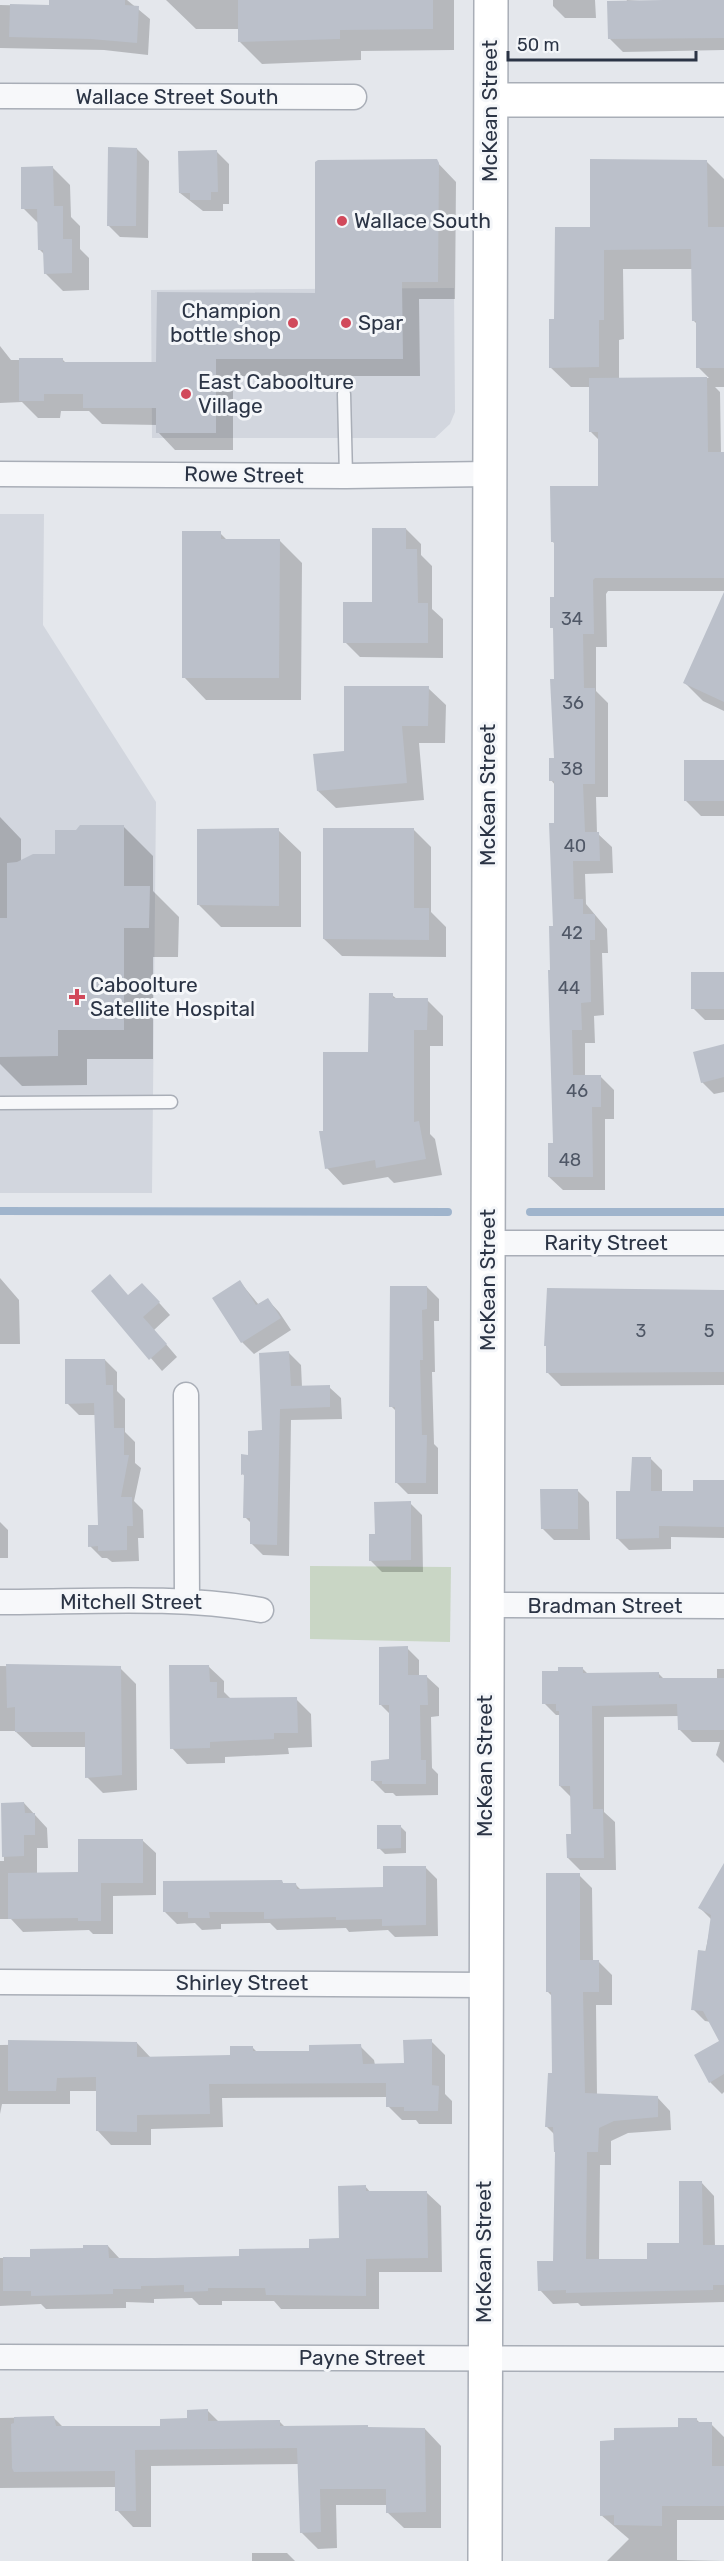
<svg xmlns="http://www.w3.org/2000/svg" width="724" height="2561" viewBox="0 0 724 2561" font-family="Rubik,sans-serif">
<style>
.built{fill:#d2d6de}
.green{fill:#c9d6c5}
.shadow{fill:#0003;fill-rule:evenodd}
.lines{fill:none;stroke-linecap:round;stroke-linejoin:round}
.stream{stroke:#9fb4cc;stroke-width:8}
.building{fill:#bbc0ca}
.lane-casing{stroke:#a9aeb7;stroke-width:15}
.street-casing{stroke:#a9aeb7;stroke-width:27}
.secondary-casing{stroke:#a9aeb7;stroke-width:36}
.lane{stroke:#f7f8fa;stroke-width:12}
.street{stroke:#f7f8fa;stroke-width:24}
.secondary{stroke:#fff;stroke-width:33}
.poi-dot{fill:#d1495b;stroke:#f4f6f9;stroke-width:2}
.labels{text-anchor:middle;stroke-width:6;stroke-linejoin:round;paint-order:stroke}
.number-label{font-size:18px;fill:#4f5766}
.street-label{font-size:21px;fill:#2b3445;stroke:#f4f6f9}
.poi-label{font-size:21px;fill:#2b3445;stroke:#f4f6f9;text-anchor:start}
</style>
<rect width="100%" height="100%" fill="#e4e7ec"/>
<path class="built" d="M454 288 455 412 450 424 435 438H152L151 290Z
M0 514H44L43 625 156 802 152 1193H0Z"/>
<path class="green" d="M310 1566 451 1567 450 1642 310 1639Z"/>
<path class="shadow" d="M51 0H127L150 19 148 55 104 50 0 48V5L50 6Z
M166 0H454V50L361 51V60L262 64 240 42V29H196Z
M553 0H595L596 18H565L553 6Z
M627 0 653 2 724 0V50L623 52 610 39Z
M137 149 149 161 148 238 120 237 108 225Z
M217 152 229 164V204H223V211H203L180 193Z
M436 161 456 182 455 299H419L420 376H233V450H175L158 432V425L102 424 89 411H61L60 418H38L22 402 0 403V346L11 360H63L67 364H158L317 294Z
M706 161 724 179V387H715L720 392 721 453H724V591H608L606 594 607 647H596V691L608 703V797H596L597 833 612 847 613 873 585 874 586 904 607 929 608 953H602L604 1015 594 1016 595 1043H585V1077L600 1076 614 1090V1119H605V1190H563L549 1177 554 1144 551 972 555 928V785L551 780 556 759 555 631 552 627 556 599V545L552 541 600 487V441L591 432 590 387H571L550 367 555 320 592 228ZM623 269H693V320L698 325V367L709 378 619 380V340L624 339Z
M53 168 70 185 71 217 80 226V249L89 258V290L63 291 45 273V255L39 249V224L23 208Z
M406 529 421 544V555L432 566V609L443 619V658L360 657 345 642 373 604Z
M220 533 227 540H279L302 563 301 700H206L184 677Z
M724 610V711L703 701 685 683Z
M428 688 446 705 445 743H419L424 800 336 808 318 791 345 753Z
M724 762V816H701L685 800Z
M0 817 21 839V862L56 855 76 832 124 827 153 856V891L179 917 178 957H153V1059H87V1085L22 1086 0 1064Z
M413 829 431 847V912L446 927V957L342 956 324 939Z
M278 830 301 852V927H221L198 904Z
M724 973V1020H705L693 1008Z
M392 995 397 999 427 1000 443 1016V1046H430V1134L435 1139 442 1175 394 1183 388 1177 343 1185 327 1168 324 1132 370 1054Z
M724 1046V1092L714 1094 702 1082Z
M0 1278 19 1300 20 1344H0Z
M240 1282 259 1305 268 1300 279 1312 291 1330 254 1354 242 1342 214 1299Z
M427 1287 439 1299V1321H434L435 1372H432L434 1444 438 1448V1494H408L396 1482 397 1412 391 1406Z
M724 1290V1385L561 1386 548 1373Z
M93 1291 129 1296H153L170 1315 154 1330 177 1357 162 1371Z
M289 1353 301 1365 302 1387H329L341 1398 342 1419 291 1420 289 1556 263 1555 251 1543 252 1524 245 1517V1477L243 1474 264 1432Z
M105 1360 117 1372V1391L125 1399V1432L135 1442V1463L141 1468 134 1501 143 1510 144 1538H138L139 1561 112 1562 107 1558H102L90 1546 99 1526 96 1415H79L67 1403Z
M650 1458 662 1470V1492H694L724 1482V1538L671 1537V1549L629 1550 617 1538 632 1493Z
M577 1490 589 1502 590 1540H554L542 1528Z
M410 1503 422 1515 423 1572H382L370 1560 376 1535Z
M0 1522 8 1530V1558H0Z
M407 1648 419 1660V1677H427L439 1688V1716L431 1717 432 1768 438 1774V1795L396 1796 393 1793H385L373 1781 391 1760V1715L381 1705Z
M0 1666 120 1668 136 1684 137 1790 103 1793 87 1777V1747H32L15 1731H0Z
M208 1666 224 1681V1692L232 1700 296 1699 311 1714 312 1747 288 1748 289 1754 225 1757V1763L187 1764 172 1748Z
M582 1668 589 1675 659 1674 665 1680H717V1669H724V1763L716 1755 720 1742H692L679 1729V1716L604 1717V1812L615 1822 616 1870H580L568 1858 573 1835 572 1798 560 1786V1715H556L544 1703 559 1673Z
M24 1803 47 1828 48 1848H37V1874L79 1873 142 1840 156 1853V1895L113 1896V1934H93L89 1930 23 1932 11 1919H0V1861H4L3 1804Z
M400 1826 406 1832V1853L385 1854 379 1848Z
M425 1867 437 1879 438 1936 395 1937 388 1930 349 1932 346 1928 277 1930 270 1923 221 1924V1929L202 1930 195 1923 177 1924 165 1912 282 1882 285 1885H296L301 1890 385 1888Z
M579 1875 592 1888 593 1962H599L612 1975V2005H596L597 2095 657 2097 670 2111 671 2130 628 2133 611 2141V2165H600L599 2260H649L680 2244 701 2182 714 2196 715 2247H724V2302L581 2306 578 2303 553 2304 540 2290 555 2262 557 2153 555 2135 547 2127 554 2074 553 1997 548 1992Z
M724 1887V2092L722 2094 710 2082 721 2042 711 2022 705 2021 693 2009 712 1920 700 1908Z
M431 2041 445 2055V2094L452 2101V2124H419L416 2120H402L388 2106V2097L222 2098 223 2127 151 2129V2145H111L98 2131V2091H70V2104H2L0 2114V2045L137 2043 151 2058 231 2056 252 2047 258 2053H311L360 2046 374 2060 375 2065H405Z
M365 2186 371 2193H427L441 2206 442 2272H379V2309H281L274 2301H222V2305H199L192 2298 154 2299V2303L126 2302V2308L46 2309 41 2304 0 2306V2258H31L108 2246 120 2259 241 2257 311 2249 341 2240Z
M208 2411 220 2423 280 2422 286 2428 367 2426 370 2429H425L441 2446V2528H404L387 2512V2505H336L337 2548 318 2549 301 2532 299 2464 151 2466V2527H133L117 2510V2487L0 2488V2418L53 2417 63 2427H161L188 2420Z
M697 2420 701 2424H711L724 2437V2520H677V2560L724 2561H607L629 2539 601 2515 616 2442 679 2429Z
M252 2553H287L295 2561H252Z"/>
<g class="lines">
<path class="stream" d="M0 1211 448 1212
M530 1212H724"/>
</g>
<path class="building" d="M49 0H125V5L139 6 137 43 91 39 9 37 10 4 49 5Z
M238 0H433V29L340 30V39L238 42Z
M663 0H724V38L608 39 607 1Z
M108 147 137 148 136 226H107Z
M217 150 218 192H211V200H190V193H179L178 151Z
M437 159 439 163 438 282H402L403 359H216V433H156V408H83V394H44V401H19V358H63V362H156L157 292 315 293V162L318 160Z
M590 159 707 160 708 227H724V368H696V321H692L691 249 604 250V320H599V367L549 368V319H554L555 227H590Z
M53 166 54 206H63V239H72V273L44 274 43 250H38L37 209H21V167Z
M707 377 708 452H724V578H595L593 580 594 634H583L584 688H595V784H583L585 832H599L600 861H573L574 899H583V914H595V940H590L591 1002 581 1003 582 1030H572L573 1075H601V1107H592L593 1177H548V1143H553L548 970H550L549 926H553L549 823H554V781H549V758H554L550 679H554L553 628H550V597H554V542H551L550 486H598V432H589V378Z
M372 528H406V549H417L418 603H428V643H343V602H372Z
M182 531H221V539H280L279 678H182Z
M724 592V702L683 683Z
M344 686H429L428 726H402L407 783 317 791 313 754 344 751Z
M684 760H724V801H684Z
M80 825H124V886H150L149 928H124V1030H58V1056L0 1057V918H7V863L17 862 33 854H55V830H76Z
M279 828V906L197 905V829Z
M323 828H414V908H429V940L323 939Z
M691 972H724V1009H691Z
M369 993H393V998H428L427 1030H414V1122L419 1121 426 1159 376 1168 375 1160 325 1169 319 1131H323V1052H368Z
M724 1044V1077L701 1083 693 1052Z
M110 1274 128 1295 142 1283 160 1302 143 1317 167 1344 149 1360 91 1291Z
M240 1280 256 1305 268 1298 281 1318 241 1343 212 1298Z
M390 1286H427V1309L422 1310 423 1360H420L422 1435H427L426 1483H395V1407H389Z
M547 1288 724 1290V1372L546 1373V1346H544Z
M289 1351 291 1386 330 1385V1407L280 1409 277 1545 250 1544V1518H243L244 1474 241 1475V1454L248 1455V1431L262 1430 259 1353Z
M65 1359H105L106 1385H113L114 1428H124V1455H129L121 1497H132L133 1526H127V1550L98 1551V1546L88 1547V1525H98L94 1403 65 1404Z
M632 1457H651V1491H693V1480H724V1527L659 1526V1538L616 1539V1491H630Z
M540 1489H578V1529H541Z
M411 1501V1560L369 1561V1534H375L374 1502Z
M408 1646V1675H427L428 1705H420L421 1760H426V1784H382V1781H371V1761L389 1759V1705H379V1647Z
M6 1664 121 1666 122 1775 85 1778V1732H15V1707L7 1708Z
M169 1665H209L210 1682H217V1698L297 1697 298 1733H274V1739L210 1742V1748L170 1749Z
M558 1667H583V1673L659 1672V1678H724V1730H678L677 1704 592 1706 593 1809H603L604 1858H567L566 1834H571L570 1786H559V1711H556V1704H542V1671H558Z
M24 1802 25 1813H35V1835H24V1856L2 1857 1 1803Z
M377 1825H401V1848L377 1849Z
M78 1839H143V1883H101V1921H78V1918L8 1919V1873L78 1872Z
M724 1863V2074L709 2083 694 2055 719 2041 703 2011 691 2010 698 1950 706 1951 711 1915 698 1908Z
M383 1866H426V1925L382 1926V1919L336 1920V1917L264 1919V1912H209L210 1918H188V1912H163V1881L282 1880 283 1883H296L297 1889 383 1887Z
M546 1873H580V1960H599V1992H583L585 2093 658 2096V2117L614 2121 599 2128 598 2152H587L586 2259H647V2243H679V2181H702L703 2245H724V2285H713V2290L566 2293V2290L538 2291 537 2261H553L555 2152H554L553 2127H545L548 2073H552L551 1992H546Z
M432 2039V2085L439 2086 438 2111H404V2107H386V2083L209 2084 210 2114 137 2115V2132L96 2131V2077L57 2078 56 2091H8V2040L137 2042V2057L230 2055V2046H253V2051H309V2045L361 2044 363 2064 404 2063 403 2040Z
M366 2185V2191H427L428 2258 366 2259V2296L266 2295 265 2288H208V2291L184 2292V2285L141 2286V2289H113V2294L31 2296V2291H3V2257H30V2249L83 2248V2245H108L109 2258H155L239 2256V2249L309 2248V2239L339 2238 338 2186Z
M208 2409V2421L280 2420V2426L368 2425V2427L425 2428 426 2512 386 2513V2489H320L321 2532 300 2533 297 2448 135 2450 136 2511H115V2471L14 2472 12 2468 11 2424 14 2423V2417L54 2416 56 2426H160V2419L187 2418V2410Z
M678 2418H697V2422H712V2466H724V2506H662V2526L614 2525V2515L600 2516V2441L614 2440V2428L678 2427Z"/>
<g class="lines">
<g class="lane-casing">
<path id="lane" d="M344 394 346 476
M0 1103 171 1102"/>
</g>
<g class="street-casing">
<path id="street" d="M0 96 354 97
M0 474 346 476 488 474
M488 1243H724
M186 1395 187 1601
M0 1602C87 1602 175 1595 261 1610
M486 1605 724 1606
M0 1982 485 1985
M0 2357 724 2359"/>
</g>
<g class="secondary-casing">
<path id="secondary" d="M491 100H724
M485 2561 491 0"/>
</g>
<use href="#lane" class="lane"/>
<use href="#street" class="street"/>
<use href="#secondary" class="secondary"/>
</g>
<g class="poi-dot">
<circle cx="342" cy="221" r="6"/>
<circle cx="293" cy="323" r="6"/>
<circle cx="346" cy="323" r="6"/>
<circle cx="186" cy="394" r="6"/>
<path d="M74 988h6v6h6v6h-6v6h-6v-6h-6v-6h6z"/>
</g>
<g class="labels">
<g class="number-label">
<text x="572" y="625">34</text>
<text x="573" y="709">36</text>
<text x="572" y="775">38</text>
<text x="575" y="852">40</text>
<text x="572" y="939">42</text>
<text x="569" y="994">44</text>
<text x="577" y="1097">46</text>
<text x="570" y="1166">48</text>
<text x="641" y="1337">3</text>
<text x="709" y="1337">5</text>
</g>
<g class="street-label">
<text x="177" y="104">Wallace Street South</text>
<text transform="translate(490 111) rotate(-90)" y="7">McKean Street</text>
<text transform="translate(244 475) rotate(1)" y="7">Rowe Street</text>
<text transform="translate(488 795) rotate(-90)" y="7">McKean Street</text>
<text x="606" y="1250">Rarity Street</text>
<text transform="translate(488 1280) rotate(-90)" y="7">McKean Street</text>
<text x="131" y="1609">Mitchell Street</text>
<text x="605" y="1613">Bradman Street</text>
<text transform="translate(485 1766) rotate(-90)" y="7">McKean Street</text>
<text x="242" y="1990">Shirley Street</text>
<text transform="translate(484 2252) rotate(-90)" y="7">McKean Street</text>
<text x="362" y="2365">Payne Street</text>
</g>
<g class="poi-label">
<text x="354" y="228">Wallace South</text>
<text x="281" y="318" text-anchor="end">Champion<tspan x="281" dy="24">bottle shop</tspan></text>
<text x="358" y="330">Spar</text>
<text x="198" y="389">East Caboolture<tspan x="198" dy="24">Village</tspan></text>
<text x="90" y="992">Caboolture<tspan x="90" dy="24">Satellite Hospital</tspan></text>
</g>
</g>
<path d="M508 51v9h188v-9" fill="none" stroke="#2b3445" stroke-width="3"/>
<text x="517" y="51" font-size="18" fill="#2b3445" stroke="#f4f6f9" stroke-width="4.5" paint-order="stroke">50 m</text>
</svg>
